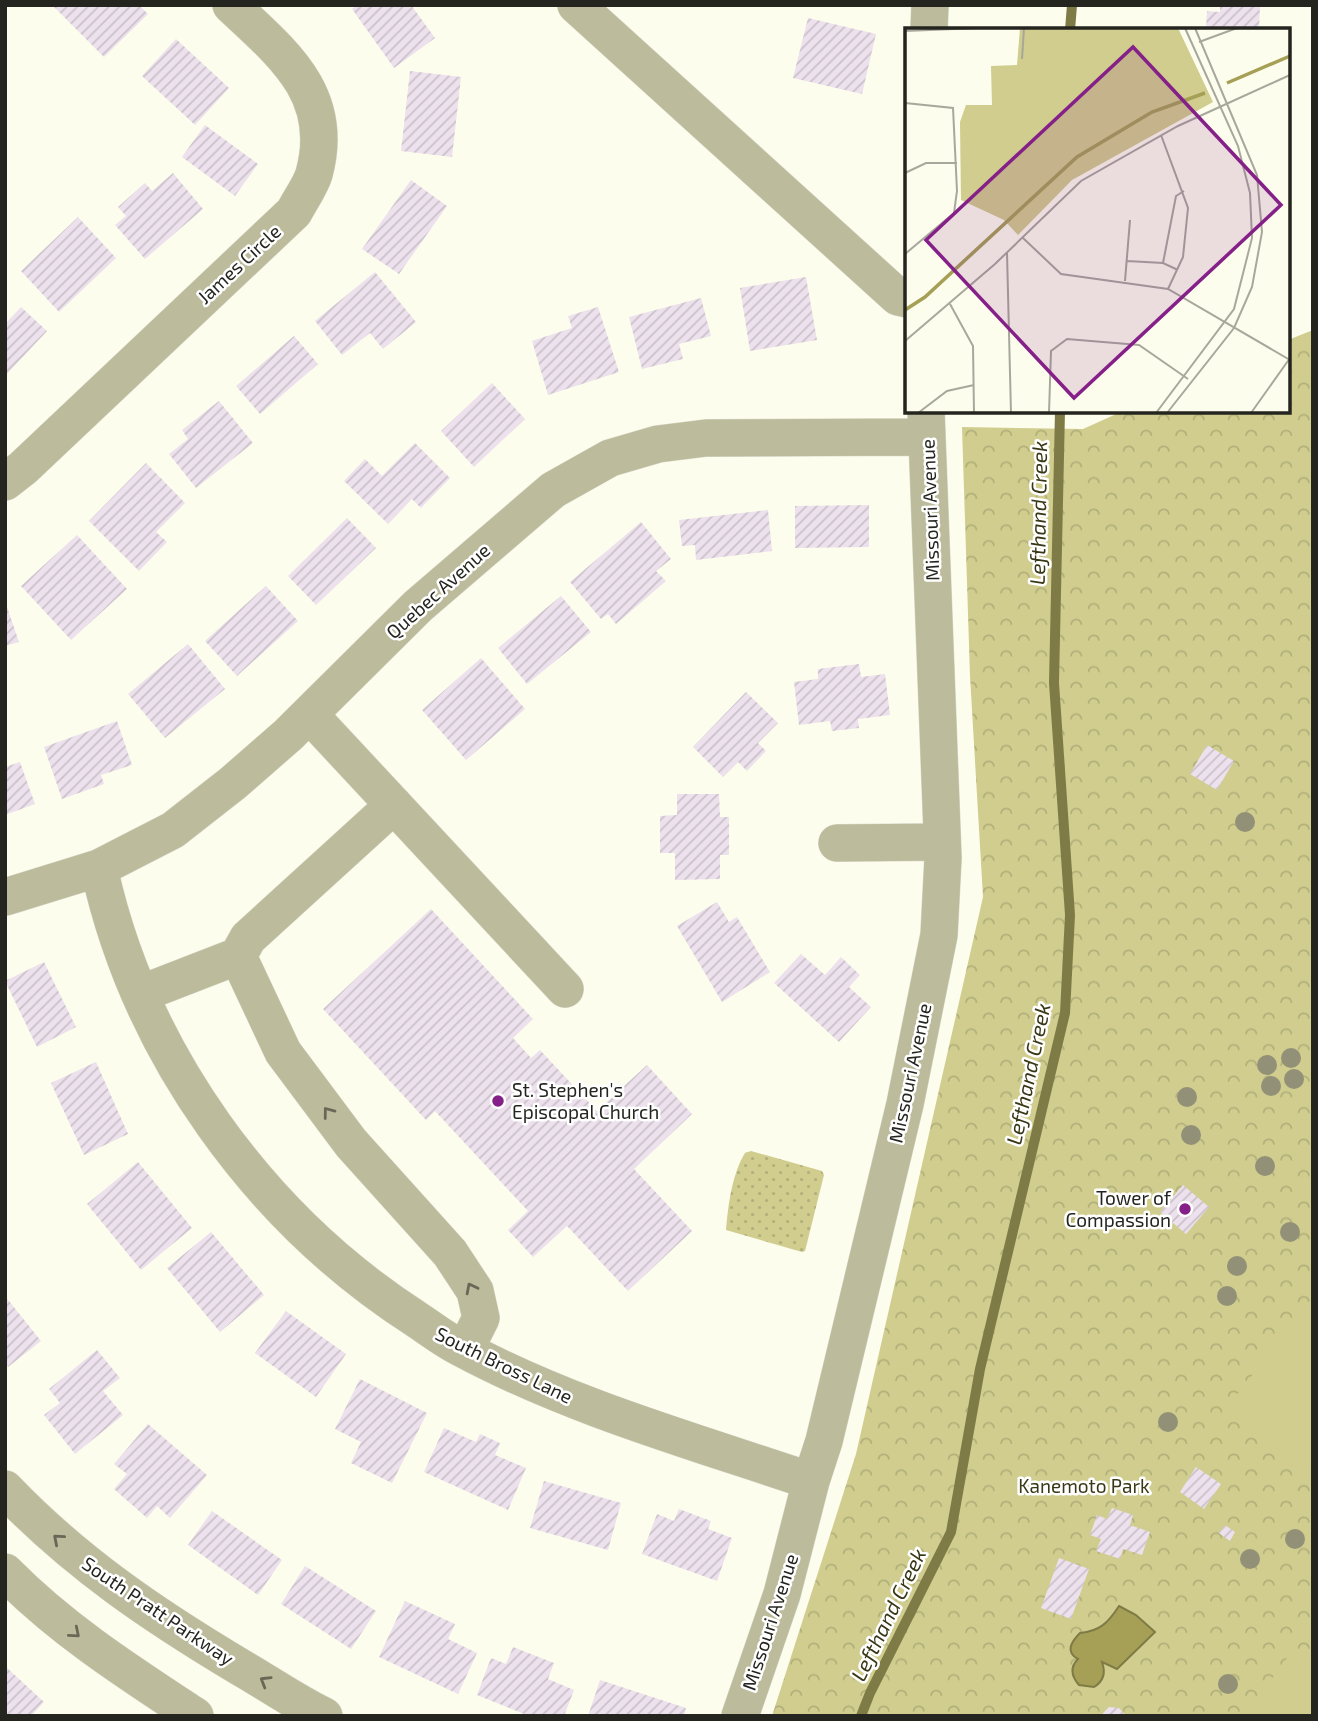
<svg xmlns="http://www.w3.org/2000/svg" width="1318" height="1721" viewBox="0 0 1318 1721" font-family="'Exo 2',sans-serif">
<style>
.grass{fill:url(#grass-dots)}
.forest{fill:url(#forest-crowns)}
.pitch{fill:#d0cd8e}
.water{fill:#a5a056;stroke:#7f7b46;stroke-width:2}
.lines{fill:none;stroke-linecap:round;stroke-linejoin:round}
.stream{stroke:#7f7b46;stroke-width:10}
.building{fill:url(#building-hatch)}
.minor-casing{stroke:#dadacd;stroke-width:38}
.minor{stroke:#bcbb9b;stroke-width:37}
.tree{fill:#929178}
.oneway{stroke:#696857}
.poi-dot{fill:#852088;stroke:#fff;stroke-width:2.5}
.labels{text-anchor:middle;stroke-width:5;stroke-linejoin:round;paint-order:stroke}
.street-label{font-size:19px;fill:#252520;stroke:#fff}
.poi-label{font-size:19px;fill:#252520;stroke:#fff;text-anchor:start}
.park-label{font-size:19px;fill:#3a3817;stroke:#fff}
.water-label{font-size:21px;font-style:italic;fill:#393716;stroke:#fff}
.inset-river{fill:none;stroke:#a5a056;stroke-width:3.5}
.inset-road{fill:none;stroke:#a7a79c;stroke-width:2}
.view{fill:#852088;fill-opacity:0.15;stroke:#852088;stroke-width:3.5}
.inset-edge{fill:none;stroke:#252520;stroke-width:3.5}
</style>
<defs>
<pattern id="grass-dots" width="8" height="8" patternUnits="userSpaceOnUse" patternTransform="scale(1.75)"><rect width="8" height="8" fill="#d0cd8e"/><path d="M2 2h.1M6 6h.1" fill="none" stroke="#b2b07a" stroke-width="1.8" stroke-linecap="round"/></pattern>
<pattern id="forest-crowns" width="20" height="18" patternUnits="userSpaceOnUse" patternTransform="scale(1.75)"><rect width="20" height="18" fill="#d0cd8e"/><path d="M2 6a3 3 0 1 1 6 0M12 15a3 3 0 1 1 6 0" fill="none" stroke="#b2b07a"/></pattern>
<pattern id="building-hatch" width="6" height="6" patternUnits="userSpaceOnUse" patternTransform="scale(1.75)"><rect width="6" height="6" fill="#ece1ec"/><path d="M-1 1l2-2M0 6l6-6M5 7l2-2" fill="none" stroke="#cac1ca"/></pattern>
</defs>
<rect width="100%" height="100%" fill="#fdfdee"/>
<path class="grass" d="M751 1151 822 1171 824 1175 805 1251 802 1252 726 1230C728 1205 732 1174 745 1153Z"/>
<path class="forest" d="M1313 330V1716H772L856 1454 983 897 970 676 962 427 1083 429 1123 411H1288V340Z"/>
<path class="pitch" d="M1313 1297V1477L1225 1410Z
M1293 1650 1313 1663V1716H1244Z"/>
<path class="water" d="M1119 1606 1136 1615 1155 1632 1117 1669 1102 1662C1106 1673 1104 1681 1094 1687L1079 1685C1072 1677 1069 1668 1078 1659 1065 1652 1071 1642 1080 1633 1100 1631 1108 1623 1119 1606Z"/>
<g class="lines">
<path class="stream" d="M1070 30 1072 5
M861 1716 870 1693 951 1532 980 1369 1065 1013 1070 915 1054 683 1060 411"/>
</g>
<path class="building" d="M52 5H139L148 14 104 57Z
M357 5H411L435 38 394 68 352 9Z
M1220 5H1260L1259 30H1206L1207 11 1220 12Z
M808 18 876 34 862 94 793 78Z
M176 39 229 88 195 125 142 76Z
M410 71 461 77 452 157 401 151Z
M205 125 258 164 235 196 182 157Z
M173 173 203 209 145 259 115 225 126 216 118 207 145 183 152 191Z
M411 180 447 206 399 274 362 249Z
M78 217 116 258 59 312 21 271Z
M375 272 416 322 383 349 370 333 342 355 315 321Z
M806 277 817 340 750 351 740 288Z
M701 298 711 336 679 344 683 359 642 369 629 317Z
M21 307 47 331 5 376V324Z
M598 307 619 372 548 395 532 341 572 328 568 316Z
M294 336 318 364 260 414 236 386Z
M492 383 525 419 474 467 441 431Z
M219 401 253 443 196 488 169 454 188 439 182 430Z
M415 443 450 478 421 508 412 499 388 524 344 481 365 459 382 476Z
M146 463 185 503 156 532 167 542 139 571 89 521Z
M869 505V547L795 548V506Z
M768 510 772 551 696 560 695 545 682 546 679 520Z
M347 518 376 548 316 605 288 576Z
M641 522 671 559 656 571 666 581 616 624 608 614 601 619 570 582Z
M77 535 127 589 71 640 21 586Z
M266 586 298 621 237 676 205 641Z
M561 596 591 632 527 684 498 648Z
M5 601 19 642 5 646Z
M188 644 225 689 165 738 128 694Z
M481 658 525 709 466 760 422 710Z
M859 664 861 677 885 674 890 715 858 719 859 728 832 731 830 721 799 725 794 682 818 679V669Z
M746 692 778 723 758 743 766 751 747 771 738 762 723 777 693 747Z
M117 721 132 765 101 775 104 784 62 799 44 747Z
M1207 745 1234 761 1217 790 1190 774Z
M20 762 35 804 5 815V767Z
M677 794H719L720 817H729V855H720V879L675 880V853H660V816L677 815Z
M717 902 729 922 737 917 770 972 722 1002 677 926Z
M431 909 533 1019 513 1038 531 1058 540 1050 597 1111 647 1065 692 1114 634 1169 692 1231 628 1291 567 1226 533 1257 508 1230 528 1211 435 1111 426 1120 323 1009Z
M801 954 825 975 841 957 860 975 849 987 871 1007 839 1042 774 983Z
M44 962 76 1027 37 1047 5 981Z
M96 1062 128 1134 84 1155 51 1083Z
M138 1162 192 1228 141 1270 87 1204Z
M1183 1185 1209 1207 1186 1234 1160 1212Z
M211 1232 264 1295 220 1332 167 1268Z
M5 1296 41 1341 8 1367 5 1363Z
M286 1311 346 1354 316 1397 255 1353Z
M97 1350 120 1378 103 1391 123 1415 75 1454 44 1415 60 1403 49 1389Z
M360 1379 427 1413 392 1483 351 1463 361 1442 335 1429Z
M148 1424 207 1475 170 1518 157 1506 147 1518 114 1489 127 1474 114 1464Z
M444 1428 476 1442 480 1434 500 1443 495 1455 526 1468 508 1510 424 1472Z
M1196 1467 1221 1484 1204 1509 1180 1492Z
M544 1481 621 1503 608 1550 530 1528Z
M1112 1508 1133 1515 1130 1525 1150 1532 1142 1555 1123 1549 1120 1559 1096 1551 1101 1539 1090 1535 1097 1515 1107 1519Z
M679 1509 711 1521 708 1529 732 1538 717 1581 642 1554 657 1514 674 1521Z
M212 1511 282 1560 258 1595 188 1545Z
M1225 1525 1235 1532 1230 1541 1219 1533Z
M1059 1558 1089 1569 1071 1619 1041 1608Z
M305 1566 376 1611 351 1649 281 1604Z
M405 1601 455 1624 448 1639 477 1653 458 1694 379 1657Z
M513 1647 554 1663 548 1679 574 1690 564 1716H529L477 1695 491 1658 506 1664Z
M5 1666 44 1702 31 1716H5Z
M600 1680 686 1708 684 1716H588Z
M1109 1707 1119 1708 1126 1716H1100Z"/>
<g class="lines">
<g class="minor-casing">
<path id="minor" d="M576 5 898 297 907 299
M929 30 930 5
M5 482 23 468 294 212C300 200 310 187 314 174 336 94 282 53 231 5
M309 714 565 989
M837 843 942 842
M99 868C139 1052 259 1218 416 1319 431 1329 445 1340 461 1348 571 1407 693 1441 811 1481
M5 897 99 868 173 830 233 783 288 735 418 606 553 490 610 458 658 444 706 438 927 437
M238 956 283 1052 351 1143 450 1253 475 1291 481 1318 465 1350
M140 994 238 956 248 938 394 805
M5 1489C76 1563 153 1615 240 1667 268 1683 295 1702 324 1716
M5 1572C61 1629 128 1672 195 1716
M740 1716 782 1594 811 1481 824 1441 905 1104 939 935 943 858 926 411"/>
</g>
<use href="#minor" class="minor"/>
</g>
<g class="tree">
<circle cx="1245" cy="822" r="10"/>
<circle cx="1291" cy="1058" r="10"/>
<circle cx="1267" cy="1065" r="10"/>
<circle cx="1294" cy="1079" r="10"/>
<circle cx="1271" cy="1086" r="10"/>
<circle cx="1187" cy="1097" r="10"/>
<circle cx="1191" cy="1135" r="10"/>
<circle cx="1265" cy="1166" r="10"/>
<circle cx="1290" cy="1232" r="10"/>
<circle cx="1237" cy="1266" r="10"/>
<circle cx="1227" cy="1296" r="10"/>
<circle cx="1168" cy="1422" r="10"/>
<circle cx="1295" cy="1539" r="10"/>
<circle cx="1250" cy="1559" r="10"/>
<circle cx="1228" cy="1684" r="10"/>
</g>
<defs><path id="oneway-chevron" d="M-2-3.5L2.5 0L-2 3.5" fill="none" stroke-width="1.6" stroke-linecap="round" stroke-linejoin="round" transform="scale(1.75)"/></defs>
<g class="oneway">
<use href="#oneway-chevron" transform="translate(328 1112) rotate(-127)"/>
<use href="#oneway-chevron" transform="translate(471 1288) rotate(-117)"/>
<use href="#oneway-chevron" transform="translate(58 1539) rotate(-139)"/>
<use href="#oneway-chevron" transform="translate(75 1633) rotate(40)"/>
<use href="#oneway-chevron" transform="translate(265 1681) rotate(-149)"/>
</g>
<g class="poi-dot">
<circle cx="498" cy="1101" r="7"/>
<circle cx="1185" cy="1209" r="7"/>
</g>
<g class="labels">
<g class="street-label">
<text transform="translate(239 264) rotate(-43)" y="7">James Circle</text>
<text transform="translate(930 510) rotate(-92)" y="7">Missouri Avenue</text>
<text transform="translate(438 591) rotate(-42)" y="7">Quebec Avenue</text>
<text transform="translate(910 1073) rotate(-78)" y="7">Missouri Avenue</text>
<text transform="translate(504 1365) rotate(26)" y="7">South Bross Lane</text>
<text transform="translate(158 1611) rotate(34)" y="7">South Pratt Parkway</text>
<text transform="translate(770 1622) rotate(-72)" y="7">Missouri Avenue</text>
</g>
<g class="poi-label">
<text x="512" y="1097">St. Stephen's<tspan x="512" dy="22">Episcopal Church</tspan></text>
<text x="1171" y="1205" text-anchor="end">Tower of<tspan x="1171" dy="22">Compassion</tspan></text>
</g>
<g class="park-label">
<text x="1084" y="1493">Kanemoto Park</text>
</g>
<g class="water-label">
<text transform="translate(1039 513) rotate(-89)" y="7">Lefthand Creek</text>
<text transform="translate(1029 1074) rotate(-78)" y="7">Lefthand Creek</text>
<text transform="translate(889 1615) rotate(-64)" y="7">Lefthand Creek</text>
</g>
</g>
<g transform="translate(905 28)">
<rect width="385" height="385" fill="#fdfdee"/>
<path d="M115 0H273L308 74 167 152 113 207 99 192 56 172 55 94 61 77H87L86 38 112 37Z" fill="#d0cd8e"/>
<path d="M228 0H241L247 7 246 27 223 30 220 13ZM199 44 201 65 168 67 167 55 175 54 174 46Z" fill="#d0cd8e"/>
<path class="inset-river" d="M322 55 385 28M0 282 20 269 172 129 247 84 300 65"/>
<path class="inset-road" d="M0 3 75 0M294 14 332 0M117 31 119 0M0 75 48 80 52 163 49 185 0 226M256 107 283 180 278 229 263 261M0 145 21 135H52M118 210 156 246 263 261 385 332M102 225 106 385M222 233 258 235 273 242M258 235 271 168 279 163M220 253 225 192M45 276 68 318 69 385M0 313 90 236 176 153 273 98 385 47M13 385 42 363 69 357M144 385 146 323 162 311 234 317 283 351M251 385 329 281 347 210 345 165 333 118 280 0M262 385 329 300 347 259 357 204 352 147 290 0M346 385 385 330"/>
<path class="view" d="M228 19 376 177 169 370 21 212Z"/>
<rect width="385" height="385" class="inset-edge"/>
</g>
<rect width="1318" height="1721" fill="none" stroke="#252520" stroke-width="14"/>
</svg>
